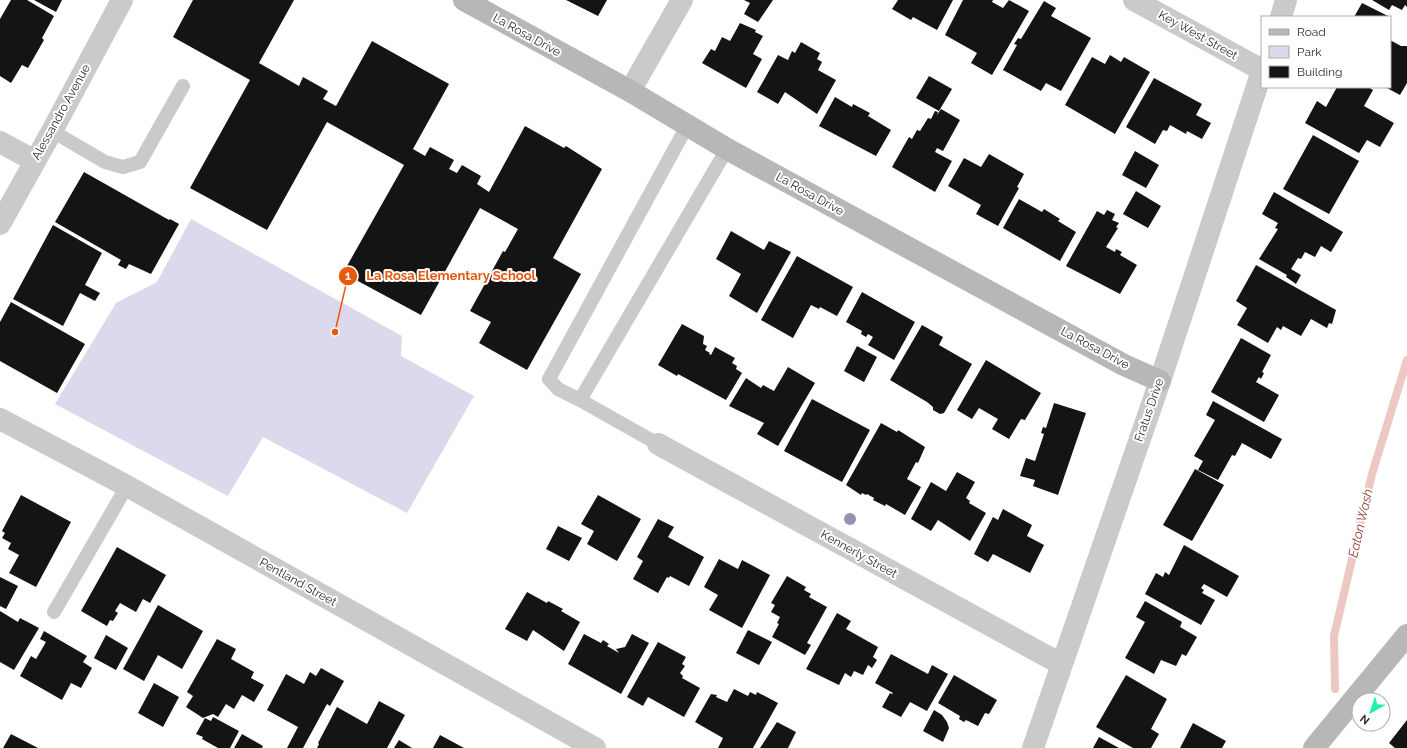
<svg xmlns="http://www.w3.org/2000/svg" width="1407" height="748" viewBox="0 0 1407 748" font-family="Raleway,sans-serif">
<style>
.green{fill:#dcd9ec}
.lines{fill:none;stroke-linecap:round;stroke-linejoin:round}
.stream{stroke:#edc8c3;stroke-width:8}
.building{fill:#141414}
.lane{stroke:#cacaca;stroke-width:14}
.street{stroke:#cacaca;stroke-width:22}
.secondary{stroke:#b7b7b7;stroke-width:22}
.tree{fill:#9991ae}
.labels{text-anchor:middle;stroke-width:4;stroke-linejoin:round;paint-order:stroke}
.street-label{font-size:12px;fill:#2d2d2d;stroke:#fff}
.water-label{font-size:13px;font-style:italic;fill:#944135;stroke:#fff}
.leader{fill:none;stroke:#e8590c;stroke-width:1.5}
.callout-dot{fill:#e8590c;stroke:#fff;stroke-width:1.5}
.mark-label{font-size:12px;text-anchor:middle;font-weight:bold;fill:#fff}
.callout-label{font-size:13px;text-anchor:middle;font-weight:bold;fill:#e8590c;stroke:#fff;stroke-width:4;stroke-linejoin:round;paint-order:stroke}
</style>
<rect width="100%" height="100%" fill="#fff"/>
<path class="green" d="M191 219 402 336 401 356 474 396 407 513 263 437 228 496 55 404 116 303 157 282Z"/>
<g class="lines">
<path class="stream" d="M1335 689 1334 636 1372 474 1407 360"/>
</g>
<path class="building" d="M11 0H27L54 16 42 38 44 40 28 68 22 65 11 83 0 76V19Z
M34 0H62L56 12Z
M193 0H294L259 63 299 86 303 77 328 91 323 99 336 106 372 41 449 84 413 149 425 156 430 147 454 160 449 169 457 173 462 165 481 176 477 184 489 192 525 126 564 148 566 146 602 169 553 258 581 274 527 370 479 343 491 322 470 311 503 251 505 252 518 229 480 208 421 315 343 273 404 165 327 122 267 230 190 188 250 80 173 37Z
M566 0H607L598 16Z
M744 0H773L758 22 744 14 750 3Z
M898 0H953L937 30 913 17 911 20 892 9Z
M963 0H993L992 2 1003 8 1009 0 1029 11 992 75 971 63 977 53 945 35Z
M1372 0H1407V7L1405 5 1402 10 1392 5 1389 10Z
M1044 1 1056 8 1051 16 1091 38 1061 91 1046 83 1041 91 1003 70 1017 45 1014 44 1018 38 1021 39Z
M1362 3 1388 16 1387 17H1354Z
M740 23 756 30 755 32 763 36 753 54 762 59 746 88 702 63 711 49 715 51 722 37 730 41Z
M1390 40 1401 46H1407V83L1400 95 1385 87H1390Z
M801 42 820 53 817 59 822 62 818 70 836 80 817 114 785 92 778 104 757 92 778 55 788 60 792 51 795 53Z
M1110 55 1121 62 1124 57 1150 72 1115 134 1065 105 1092 57 1105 64Z
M929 76 952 89 939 111 916 98Z
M1154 78 1202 104 1196 115 1211 123 1202 139 1187 131 1186 134 1170 125 1167 131 1163 130 1155 144 1126 127Z
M1337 87H1368L1373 90 1364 106 1394 123 1380 147 1367 140 1359 153 1305 123 1317 101 1326 107Z
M835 97 852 107 853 104 870 113 868 116 891 130 876 156 819 126Z
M941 109 960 120 943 151 937 148 935 152 952 161 935 192 892 167 909 137 912 139 917 130 920 131 928 118 931 119 935 111 938 112 937 115Z
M1313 135 1359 161 1329 214 1283 189Z
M1135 151 1159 165 1146 188 1122 175Z
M989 154 1024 174 1017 187 1019 188 998 226 976 214 981 205 948 186 964 158 981 167Z
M84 172 169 220 170 219 179 224 151 274 129 264 126 269 118 265 121 260 55 222Z
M1136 191 1161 206 1148 228 1123 214Z
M1274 192 1343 232 1331 252 1321 246 1315 257 1305 252 1301 259 1298 258 1291 269 1301 275 1296 284 1286 277 1287 275 1259 259 1278 229 1275 228 1278 223 1262 214Z
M1019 199 1042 212 1044 209 1060 219 1058 221 1076 232 1060 261 1003 228Z
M1107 210 1115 214 1112 220 1119 223 1116 227 1118 228 1106 247 1115 252 1116 249 1122 252 1120 255 1137 265 1120 294 1066 266 1097 211 1104 215Z
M53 225 102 253 85 285 100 293 95 301 80 293 63 326 13 299Z
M731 231 764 250 769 241 791 252 757 313 729 296 741 274 716 259Z
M797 256 853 287 837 316 820 307 819 309 811 305 793 338 761 320Z
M1256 265 1336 310 1332 324 1329 323 1327 328 1311 319 1301 336 1283 326 1281 330 1277 327 1268 343 1237 325 1247 308 1236 301Z
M862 292 915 322 894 360 868 345 873 337 868 334 866 337 861 334 862 331 846 322Z
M11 302 85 344 57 393 0 361V322Z
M682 324 704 336 703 344 707 346 705 350 710 353 709 354 711 355 715 347 735 358 732 363 737 366 736 369 742 373 726 400 678 374 677 376 658 365Z
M922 325 943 337 939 345 972 364 944 413 940 414 933 410V407L927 402 890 380Z
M1241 338 1271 355 1262 372 1264 373 1261 379 1259 377 1256 382 1279 395 1264 422 1211 392Z
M857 346 877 357 864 382 844 371Z
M986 360 1041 393 1025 420 1021 419 1009 439 992 429 998 419 979 408 972 419 957 410Z
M788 367 815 383 778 446 757 434 764 423 729 406 746 378 761 388 763 385 774 391Z
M812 399 870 430 842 482 784 451Z
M1213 401 1282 439 1271 459 1242 443 1235 456 1232 455 1218 480 1198 470 1203 461 1194 456 1215 420 1206 415Z
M1054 403 1086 413 1058 495 1033 486 1035 480 1020 476 1026 458 1035 461 1044 434 1041 433 1043 427 1046 428Z
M881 423 897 432 898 430 925 447 918 463 916 462 907 479 921 487 905 515 886 504 885 506 873 500 874 498 867 494 866 495 862 493 861 495 846 485Z
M1195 469 1224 485 1192 541 1163 525Z
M957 472 975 482 966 498 970 501 969 503 986 513 970 541 938 520 931 531 911 519 931 482 946 491Z
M21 495 71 522 36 587 9 573 19 555 8 549 11 543 2 538 5 533 2 531Z
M598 495 641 519 617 561 587 544 594 531 581 524Z
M1003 509 1032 525 1027 536 1044 545 1030 573 993 554 988 562 974 554 993 517 998 520Z
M658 519 674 527 668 537 704 557 689 586 670 576 669 578 667 577 658 593 633 579 643 561 637 557Z
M558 526 582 538 569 561 546 549Z
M1184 545 1239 576 1227 597 1204 584 1201 588 1204 590 1202 593 1215 600 1201 625 1145 594 1156 573 1163 577 1165 572 1169 575Z
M117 547 166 575 150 603 143 599 136 612 120 603 115 611 118 613 113 621 110 620 107 626 81 611Z
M719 559 738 569 742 560 770 575 742 628 709 610 718 595 704 587Z
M787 576 806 587 804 590 811 594 809 597 827 607 807 643 811 645 805 655 772 637 779 624 777 623 780 617 771 612 775 605 771 603Z
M0 577 18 586 6 609 0 606Z
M527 592 547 603 548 601 563 609 561 611 580 622 564 651 533 630 527 641 505 629Z
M1145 601 1182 622 1180 627 1197 637 1186 656 1182 654 1176 666 1161 660 1154 674 1125 658 1145 622 1136 617Z
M158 605 203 631 182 669 158 655 144 681 123 669Z
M0 611 18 622 20 618 39 628 14 670 0 662Z
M837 613 851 621 846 629 878 647 873 657 877 660 872 668 868 665 863 675 854 671 851 677 845 673 839 685 806 669Z
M748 630 772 642 759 665 736 653Z
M44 631 87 656 83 662 92 668 81 688 71 683 62 700 20 676 31 656 36 659 46 642 40 639Z
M584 634 601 643 603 640 609 644 607 646 619 653 616 649 625 647 632 634 649 643 621 694 568 664Z
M106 635 128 648 116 670 94 658Z
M217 639 236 649 231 659 254 672 251 678 264 685 254 702 242 695 234 709 226 704 218 717 213 714 203 718 186 707 193 696 187 692Z
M658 642 686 657 682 664 685 666 680 673 683 676 682 678 700 688 684 717 648 697 643 706 627 697Z
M891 654 928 674 932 665 948 674 927 711 910 702 901 717 882 707 890 693 892 694 893 693 875 683Z
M321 668 344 681 330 706 327 704 303 748H287L298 727 267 710 286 674 304 684 310 672 316 676Z
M954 675 997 700 989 714 985 713 978 726 966 720 964 722 959 719 960 716 938 703Z
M1126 675 1167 699 1151 729 1159 734 1151 748H1133L1096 727Z
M154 683 179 697 163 727 138 713Z
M734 689 748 696 750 692 756 695 757 692 778 703 753 748H718L723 738 695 722 711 694 717 695 716 697 727 702Z
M379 701 405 715 387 748H317L319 744 318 743 337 707 367 724Z
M934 710 942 715 947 722 949 728 943 742 923 731Z
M213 717 239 731 230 748H218L202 739 203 737 196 734 205 718 211 721Z
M1407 720V748H1395L1389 743Z
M777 722 796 732 788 748H760Z
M1193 723 1226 741 1222 748H1180Z
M11 734 38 748H3Z
M242 734 263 746 262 748H234Z
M440 735 464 748H433Z
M1099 737 1119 748H1093Z
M399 740 412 748H394Z"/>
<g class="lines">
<path class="lane" d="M52 131 105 162 123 167 140 162 183 86
M580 400 558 389 549 379 687 126
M658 444 580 400 727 149
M54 612 127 486"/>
<path class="street" d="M1134 0 1262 70
M1281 17 1286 0
M630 91 682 0
M0 142 35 161
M0 224 52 131 122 0
M0 419 127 486 595 748
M658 444 1061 664
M1033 748 1160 381 1262 71"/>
<path class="secondary" d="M464 0 630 91 727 149 1124 365 1160 381
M1314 748 1407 635"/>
</g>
<circle class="tree" cx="850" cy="519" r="6"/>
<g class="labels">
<g class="street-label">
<text transform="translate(527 35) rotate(29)" y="4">La Rosa Drive</text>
<text transform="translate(1198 35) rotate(29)" y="4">Key West Street</text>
<text transform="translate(61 112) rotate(-61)" y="4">Alessandro Avenue</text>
<text transform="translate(810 194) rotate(29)" y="4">La Rosa Drive</text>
<text transform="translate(1095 348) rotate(28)" y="4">La Rosa Drive</text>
<text transform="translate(1149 410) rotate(-71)" y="4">Fratus Drive</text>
<text transform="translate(859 554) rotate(29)" y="4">Kennerly Street</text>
<text transform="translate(298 582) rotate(29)" y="4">Pentland Street</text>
</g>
<g class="water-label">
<text transform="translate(1360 523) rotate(-77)" y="5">Eaton Wash</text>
</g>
</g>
<path class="leader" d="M335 332L348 276"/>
<g class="callout-dot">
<circle cx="335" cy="332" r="4"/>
<circle cx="348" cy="276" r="10"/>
</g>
<g class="mark-label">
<text x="348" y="280">1</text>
</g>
<g class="callout-label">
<text x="451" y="280">La Rosa Elementary School</text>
</g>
<rect x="1261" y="16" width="130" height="72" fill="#ffffff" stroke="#ababab"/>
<rect x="1269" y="29" width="20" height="6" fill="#b7b7b7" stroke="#ababab"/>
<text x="1297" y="36" font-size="12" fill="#2d2d2d">Road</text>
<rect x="1269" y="46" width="20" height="12" fill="#dcd9ec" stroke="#ababab"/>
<text x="1297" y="56" font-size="12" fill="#2d2d2d">Park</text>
<rect x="1269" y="66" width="20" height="12" fill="#141414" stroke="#ababab"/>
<text x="1297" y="76" font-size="12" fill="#2d2d2d">Building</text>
<g transform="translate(1371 712) rotate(219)"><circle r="19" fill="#ffffff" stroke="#ababab"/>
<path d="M0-3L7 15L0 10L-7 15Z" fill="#21f2aa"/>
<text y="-6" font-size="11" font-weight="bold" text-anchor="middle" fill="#2d2d2d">N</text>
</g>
</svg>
